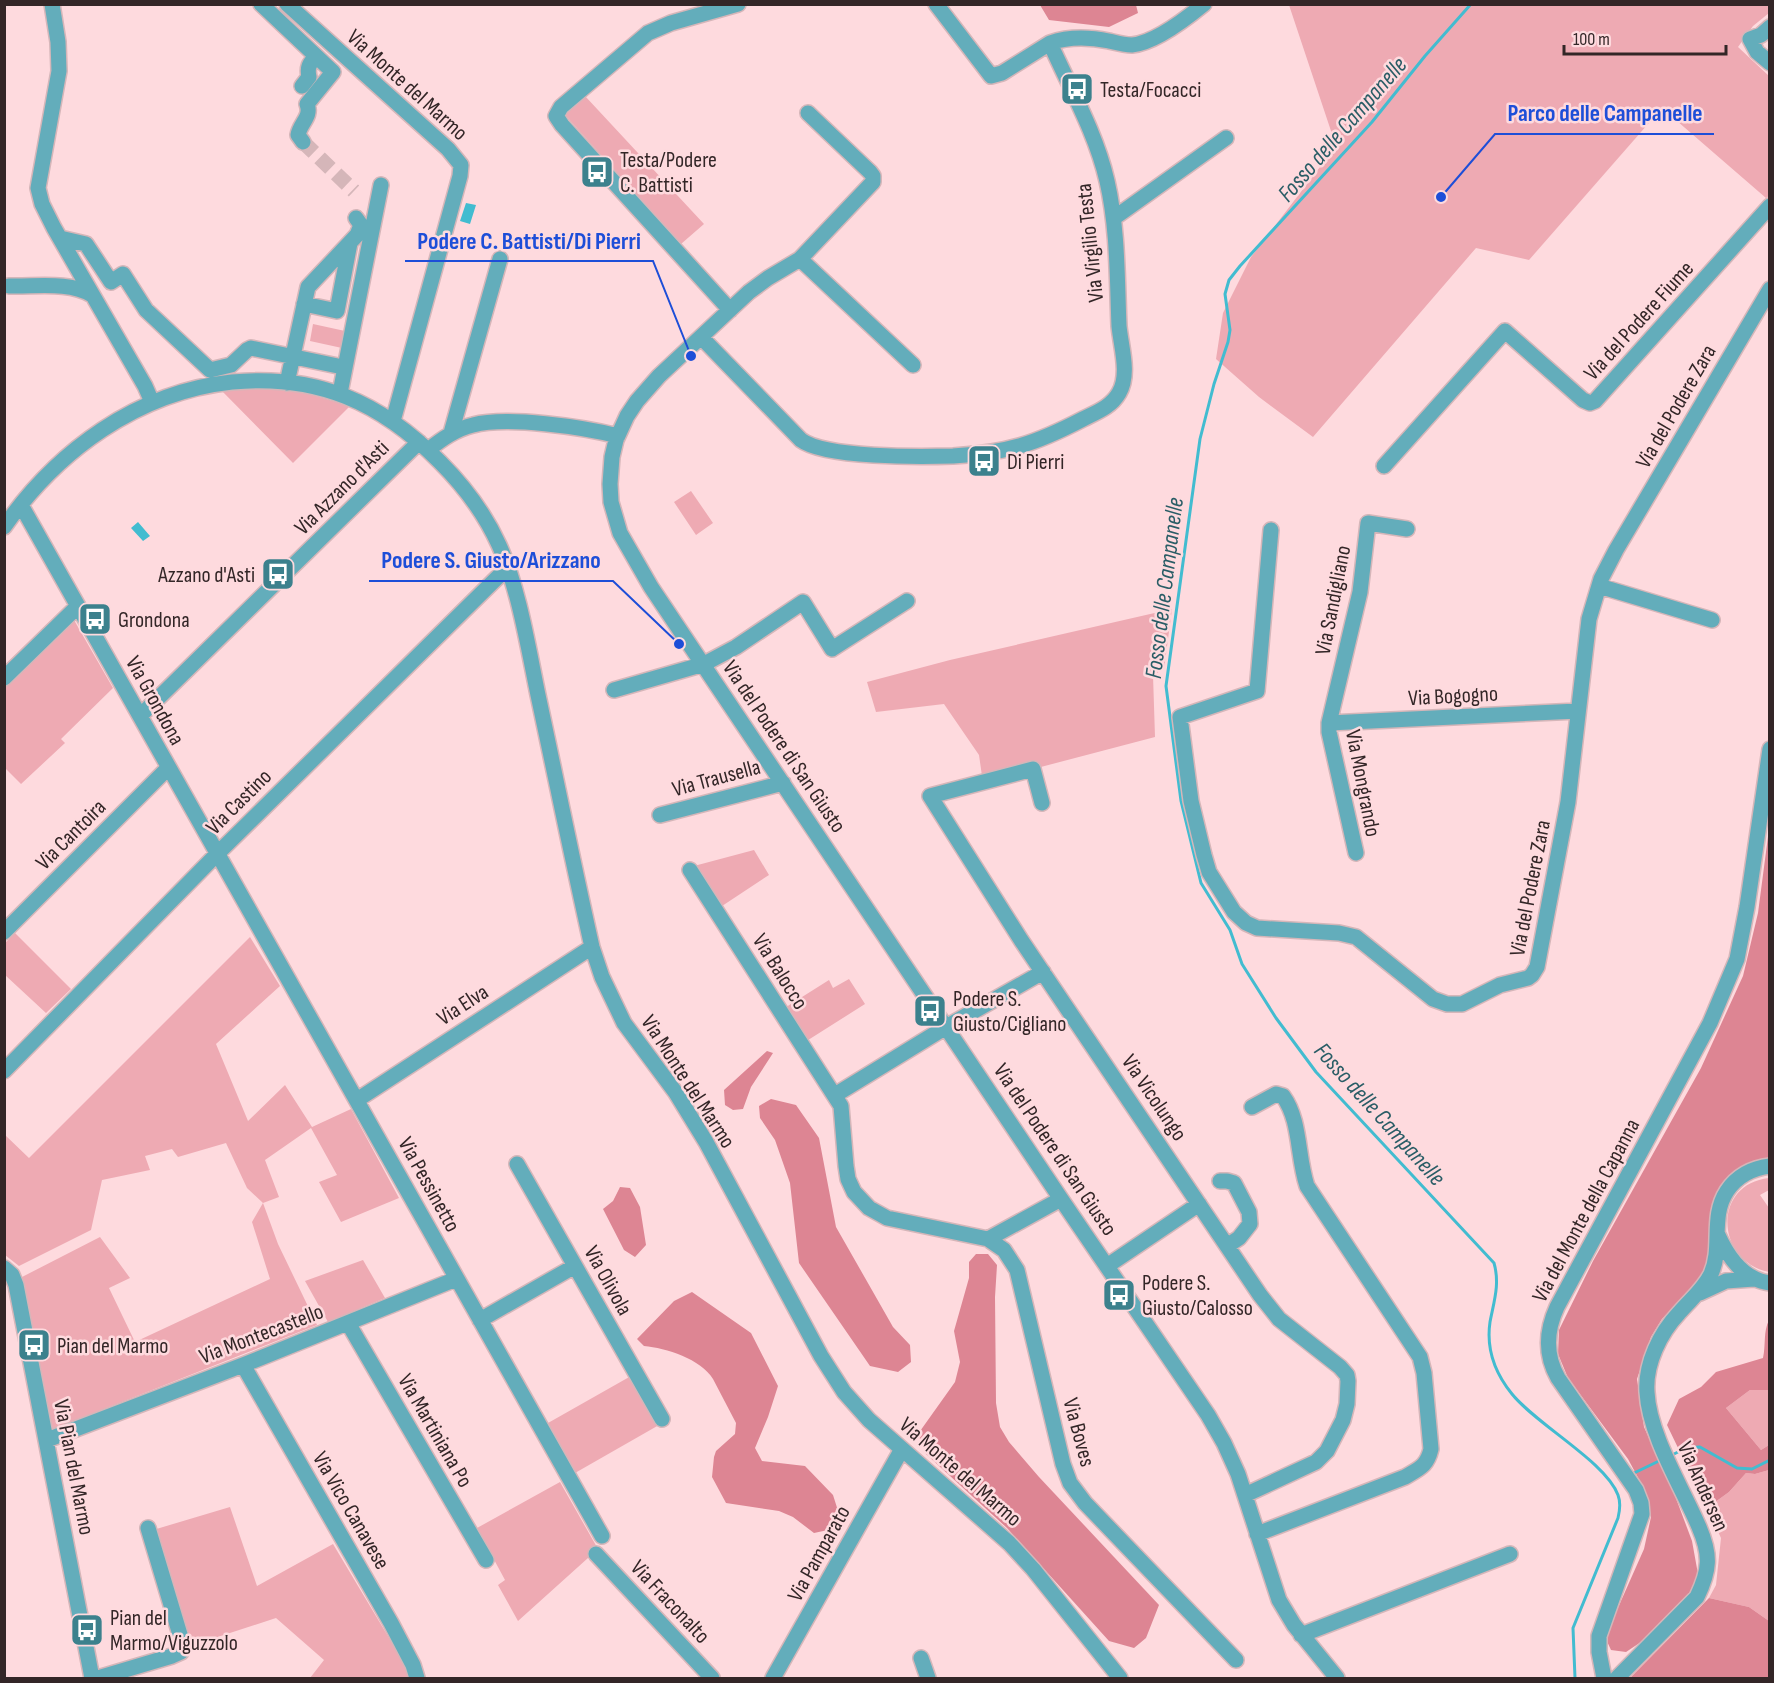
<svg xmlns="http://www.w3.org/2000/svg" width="1774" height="1683" viewBox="0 0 1774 1683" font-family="'Sofia Sans Condensed',sans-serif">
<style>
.green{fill:#eeaab3}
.forest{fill:#dd8593}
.water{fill:#42bcd0}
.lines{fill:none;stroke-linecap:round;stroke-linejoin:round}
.stream{stroke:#42bcd0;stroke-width:3}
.minor-tunnel{stroke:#d5b6b9;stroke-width:15;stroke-dasharray:15 8;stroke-linecap:butt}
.minor-casing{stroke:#d5b6b9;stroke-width:18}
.minor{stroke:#63adbb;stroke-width:15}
.labels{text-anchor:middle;stroke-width:5;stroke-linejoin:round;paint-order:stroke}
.street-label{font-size:22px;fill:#332627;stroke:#fedade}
.poi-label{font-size:22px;fill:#332627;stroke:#fedade;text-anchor:start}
.water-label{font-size:24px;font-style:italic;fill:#2a5d66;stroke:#fedade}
.leader{fill:none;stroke:#1d4ed8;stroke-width:2}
.callout-dot{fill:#1d4ed8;stroke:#fedade;stroke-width:2}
.callout-label{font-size:24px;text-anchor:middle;font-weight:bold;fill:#1d4ed8;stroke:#fedade;stroke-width:5;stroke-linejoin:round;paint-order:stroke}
</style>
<rect width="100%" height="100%" fill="#fedade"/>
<path class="green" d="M1289 5H1769V13L1753 26 1738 47 1769 76 1770 195 1766 198 1662 108 1529 260 1476 248 1313 437 1259 397 1216 359 1223 313 1251 257 1336 146Z
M585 96 704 224 681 244 565 115 566 112Z
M313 324 345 331 342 348 310 341Z
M240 387 296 390 350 406 293 463 221 390Z
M691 491 713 523 696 535 674 502Z
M1172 609 1164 669 1153 675 1155 737 1037 768 1034 761 982 776 979 755 944 704 876 712 867 682 950 660Z
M74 620 113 688 61 739 65 743 21 784 5 768 4 687 63 628Z
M754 850 769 875 719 908 694 866Z
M15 933 71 989 46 1013 5 975V943Z
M250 937 280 986 216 1044 248 1121 285 1085 312 1127 351 1109 399 1198 341 1222 319 1182 337 1175 311 1128 265 1160 279 1197 263 1203 278 1244 317 1325 51 1430 22 1277 100 1237 130 1278 109 1288 135 1342 270 1279 252 1222 263 1203 247 1188 226 1143 178 1157 172 1149 145 1156 150 1170 102 1180 91 1230 19 1266 5 1255 4 1134 29 1158Z
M849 979 865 1004 805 1042 783 1009 829 980 833 988Z
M1769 1178V1190L1760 1195 1769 1208V1272C1715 1261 1712 1184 1769 1178Z
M363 1260 385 1298 328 1322 305 1281Z
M631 1376 659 1425 575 1473 548 1423Z
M1750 1390H1769V1445L1761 1450 1726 1408Z
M1769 1470V1621L1749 1607 1709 1598 1716 1585 1721 1538 1707 1508 1729 1492 1746 1473 1755 1474Z
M560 1482 598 1549 518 1621 498 1585 505 1580 477 1528Z
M230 1507 257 1586 333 1544 407 1668 411 1678H310L324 1660 276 1618 190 1646 153 1530Z"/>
<path class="forest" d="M1040 5H1136L1138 13 1109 27 1049 20Z
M1769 829V1159L1723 1185 1713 1203 1709 1260 1699 1283 1662 1319 1651 1337 1637 1379 1644 1427 1674 1493 1692 1541 1698 1574 1690 1592 1641 1642 1626 1652 1611 1650 1605 1637 1644 1549 1651 1517 1642 1485 1628 1459 1568 1378 1558 1354 1559 1330 1593 1261 1701 1068 1743 976 1758 913Z
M767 1051 773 1053 751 1087 743 1109 733 1110 725 1105 724 1090Z
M771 1099 796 1105 819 1138 836 1227 893 1327 910 1345 911 1362 898 1372 870 1366 799 1263 790 1183 775 1140 760 1118 759 1106Z
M620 1187 630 1188 640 1207 646 1245 635 1257 624 1250 603 1209 613 1201Z
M976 1254H988L997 1265 995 1297 996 1403 1000 1427 1009 1442 1039 1477 1159 1605 1146 1638 1134 1648 1109 1641 1007 1528 926 1454 918 1434 955 1382 960 1362 954 1331 969 1278V1262Z
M692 1292 751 1333 778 1386 768 1417 755 1448 762 1461 805 1466 833 1495 840 1517 828 1530 814 1533 793 1517 779 1511 726 1503 712 1477 714 1457 716 1451 735 1434 736 1423 713 1379C701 1359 666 1348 644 1346L637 1339 674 1301Z
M1769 1320V1390H1750L1726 1408 1761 1450 1769 1445V1470L1755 1474 1746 1473 1729 1492 1707 1508 1667 1425 1679 1399 1701 1387 1716 1372 1763 1358C1766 1345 1763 1332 1769 1320Z
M1709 1598 1749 1607 1769 1621V1678H1630Z"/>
<path class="water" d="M466 203 476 205 470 224 460 221Z
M138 522 150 536 143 541 131 528Z"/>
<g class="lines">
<path class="stream" d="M1471 4 1425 56 1372 122 1240 266 1229 280 1225 294 1230 330 1228 342 1214 384 1200 439 1166 686 1181 801 1201 883 1230 930 1242 964 1276 1018 1316 1072 1494 1263C1500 1284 1494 1301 1490 1322 1486 1349 1495 1373 1512 1394 1537 1425 1606 1462 1618 1495 1621 1503 1620 1510 1618 1518L1573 1628 1575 1678
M1670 1456 1686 1448 1700 1447 1737 1468 1752 1469 1770 1460
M1632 1474 1661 1460"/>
<path class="minor-tunnel" d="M303 142 354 191"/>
<g class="minor-casing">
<path id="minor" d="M52 4 58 42 59 71 38 188 42 204 54 228 145 386 152 402
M261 4 333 72 307 104C312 117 300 123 298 135L303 142
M287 4 448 149 461 165 460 176 393 421
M1770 27 1761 35 1750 39 1757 52 1770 63
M1050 43C1070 36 1089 37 1109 41 1117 43 1124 45 1132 45 1154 43 1187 18 1204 4
M302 86 309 77C307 68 309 63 316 57
M808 113 870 172 873 176V182L800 259 768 278 749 292 659 376 637 401 627 416 616 440 612 457 610 484 611 502 620 533 651 587 1061 1199 1208 1415 1224 1443 1238 1474 1279 1600 1294 1625 1337 1678
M1114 218 1226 138
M60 238 86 244 111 282 123 274 146 310 210 370 231 365 247 350 251 348 338 366
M800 259 913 365
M9 286C35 287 69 281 92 295
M304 304 337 311 350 243
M730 310 562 125 556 116 561 107 648 33 671 23 738 4
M701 337 801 440C825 458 920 457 953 456 1007 453 1035 444 1083 419 1097 412 1111 407 1119 393 1130 374 1121 347 1119 326 1117 278 1118 229 1107 181 1096 133 1070 88 1050 43L1002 73 991 76 936 4
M287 383 308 287 357 235 361 225 356 218
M340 393 381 185
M451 433 500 259
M428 450C442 439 456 429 473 425 507 416 583 427 618 436
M1384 466 1505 331 1583 400 1590 403 1595 401 1770 206
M21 505 602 1536
M4 527C57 451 137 392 232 382 317 374 381 402 440 462 464 486 485 514 499 545 519 589 528 647 538 695 556 779 573 863 592 947L602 977 624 1023 676 1093 706 1142 821 1356 844 1392 869 1420 1009 1543 1033 1569 1120 1678
M1271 530 1257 691 1180 717 1191 801 1204 855 1209 872 1234 912 1246 923 1257 928 1339 933 1356 937 1433 999 1447 1004H1462L1500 985 1528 978 1532 975 1537 967 1568 802 1589 619 1601 579 1616 550 1770 289
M1599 586 1712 620
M4 678 78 606
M614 690 704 664 736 647 803 602 832 649 907 601
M140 716 419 442
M1329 723 1578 711
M1042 803 1033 769 930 796 1021 940 1260 1295 1279 1319 1340 1367 1347 1375 1348 1381 1347 1404 1343 1420 1327 1451 1316 1462 1245 1495
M660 815 783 783
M1356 853 1329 732V723L1360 592 1368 523 1407 529
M690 870 841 1106 846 1166 848 1179 854 1192 869 1208 887 1218 988 1239 1061 1199
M4 932 168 768
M4 1071 217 854 508 567
M835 1095 946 1027 1043 972
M357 1100 592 947
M1252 1107 1276 1094 1283 1096C1301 1121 1297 1156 1307 1186L1420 1357 1424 1373 1431 1449C1427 1466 1420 1468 1405 1477L1257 1534
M517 1164 662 1419
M1220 1181H1227L1234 1183 1249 1212 1250 1224 1239 1238 1227 1246
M1718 1235C1728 1257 1744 1280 1770 1283
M988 1239 1004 1250 1017 1270 1063 1464 1070 1483 1085 1503 1236 1660
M1107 1266 1199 1204
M4 1268 12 1275 16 1285 92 1678
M1700 1293 1726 1281 1754 1279
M480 1320 575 1266
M348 1323 486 1560
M243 1365 391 1623 413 1665 417 1678
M47 1440 243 1365 456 1279
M596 1554 712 1678
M1301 1635 1510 1554
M921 1658 928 1678
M98 1678 172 1656 181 1652 184 1648 148 1528
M773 1678 902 1449
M1604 1678 1599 1652V1636L1642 1514 1641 1503 1636 1490 1558 1378C1545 1355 1546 1331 1557 1307L1710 1023 1737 959 1747 907 1770 749
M1617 1678 1697 1597C1710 1570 1711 1555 1699 1527 1682 1487 1649 1435 1647 1392 1645 1364 1660 1333 1679 1313 1690 1300 1703 1290 1711 1274 1723 1247 1710 1217 1727 1191 1737 1176 1753 1168 1770 1166"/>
</g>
<use href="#minor" class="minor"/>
</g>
<defs>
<g id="bus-square" transform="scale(1.725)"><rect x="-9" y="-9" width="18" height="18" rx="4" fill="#3c818d" stroke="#fedade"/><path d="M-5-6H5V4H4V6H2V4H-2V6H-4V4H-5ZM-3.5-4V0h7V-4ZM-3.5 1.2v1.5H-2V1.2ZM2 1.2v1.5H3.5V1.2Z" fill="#fff"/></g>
</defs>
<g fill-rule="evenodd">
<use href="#bus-square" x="1077" y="89"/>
<use href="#bus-square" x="597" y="172"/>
<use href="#bus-square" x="984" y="461"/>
<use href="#bus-square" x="278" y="574"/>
<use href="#bus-square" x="95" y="619"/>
<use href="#bus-square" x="930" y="1011"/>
<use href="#bus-square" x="1119" y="1295"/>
<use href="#bus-square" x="34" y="1345"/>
<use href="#bus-square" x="87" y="1630"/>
</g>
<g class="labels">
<g class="street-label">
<text transform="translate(408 84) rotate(42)" y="8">Via Monte del Marmo</text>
<text transform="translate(1089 243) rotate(-96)" y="8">Via Virgilio Testa</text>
<text transform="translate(1638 320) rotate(-48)" y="8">Via del Podere Fiume</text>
<text transform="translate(1675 406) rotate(-60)" y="8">Via del Podere Zara</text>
<text transform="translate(341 487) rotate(-45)" y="8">Via Azzano d'Asti</text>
<text transform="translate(1332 600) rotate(-79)" y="8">Via Sandigliano</text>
<text transform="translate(1453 695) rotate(-3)" y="8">Via Bogogno</text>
<text transform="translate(156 700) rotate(61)" y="8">Via Grondona</text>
<text transform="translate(785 746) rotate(56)" y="8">Via del Podere di San Giusto</text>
<text transform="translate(716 777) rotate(-15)" y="8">Via Trausella</text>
<text transform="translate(1364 783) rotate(79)" y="8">Via Mongrando</text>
<text transform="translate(238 801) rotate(-45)" y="8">Via Castino</text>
<text transform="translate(70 834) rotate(-45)" y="8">Via Cantoira</text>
<text transform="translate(1529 888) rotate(-79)" y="8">Via del Podere Zara</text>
<text transform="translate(781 971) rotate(58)" y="8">Via Balocco</text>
<text transform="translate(462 1004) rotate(-33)" y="8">Via Elva</text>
<text transform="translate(689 1081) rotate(57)" y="8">Via Monte del Marmo</text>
<text transform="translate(1155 1097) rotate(56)" y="8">Via Vicolungo</text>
<text transform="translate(1056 1149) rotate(56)" y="8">Via del Podere di San Giusto</text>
<text transform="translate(430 1184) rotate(61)" y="8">Via Pessinetto</text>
<text transform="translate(1585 1210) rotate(-62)" y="8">Via del Monte della Capanna</text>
<text transform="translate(609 1280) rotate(61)" y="8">Via Olivola</text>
<text transform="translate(261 1333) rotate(-21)" y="8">Via Montecastello</text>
<text transform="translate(436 1430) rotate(60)" y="8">Via Martiniana Po</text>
<text transform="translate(1080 1432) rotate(75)" y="8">Via Boves</text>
<text transform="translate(75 1467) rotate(79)" y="8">Via Pian del Marmo</text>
<text transform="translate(961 1471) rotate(41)" y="8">Via Monte del Marmo</text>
<text transform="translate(1704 1486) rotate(66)" y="8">Via Andersen</text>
<text transform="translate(352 1510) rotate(60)" y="8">Via Vico Canavese</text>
<text transform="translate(818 1553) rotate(-61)" y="8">Via Pamparato</text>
<text transform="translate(671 1601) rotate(47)" y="8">Via Fraconalto</text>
</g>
<g class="poi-label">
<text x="1100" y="97">Testa/Focacci</text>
<text x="620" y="167">Testa/Podere<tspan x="620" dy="25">C. Battisti</tspan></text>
<text x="1007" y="469">Di Pierri</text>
<text x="255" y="582" text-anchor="end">Azzano d'Asti</text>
<text x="118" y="627">Grondona</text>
<text x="953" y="1006">Podere S.<tspan x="953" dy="25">Giusto/Cigliano</tspan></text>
<text x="1142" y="1290">Podere S.<tspan x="1142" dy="25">Giusto/Calosso</tspan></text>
<text x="57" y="1353">Pian del Marmo</text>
<text x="110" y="1625">Pian del<tspan x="110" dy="25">Marmo/Viguzzolo</tspan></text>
</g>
<g class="water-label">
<text transform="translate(1342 129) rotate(-49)" y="8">Fosso delle Campanelle</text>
<text transform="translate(1164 588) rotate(-83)" y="8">Fosso delle Campanelle</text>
<text transform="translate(1380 1114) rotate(48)" y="8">Fosso delle Campanelle</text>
</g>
</g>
<path class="leader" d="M1441 197L1495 134H1714M691 356L653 261H405M679 644L613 581H369"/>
<g class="callout-dot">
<circle cx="1441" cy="197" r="6"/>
<circle cx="691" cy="356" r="6"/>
<circle cx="679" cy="644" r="6"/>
</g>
<g class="callout-label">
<text x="1605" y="121">Parco delle Campanelle</text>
<text x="529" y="249">Podere C. Battisti/Di Pierri</text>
<text x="491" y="568">Podere S. Giusto/Arizzano</text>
</g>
<rect width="1774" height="1683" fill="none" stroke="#332627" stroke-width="12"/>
<path d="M1564 45v9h162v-9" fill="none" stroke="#332627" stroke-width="3"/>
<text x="1573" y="45" font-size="18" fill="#332627" stroke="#fedade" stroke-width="4.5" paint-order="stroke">100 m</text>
</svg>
